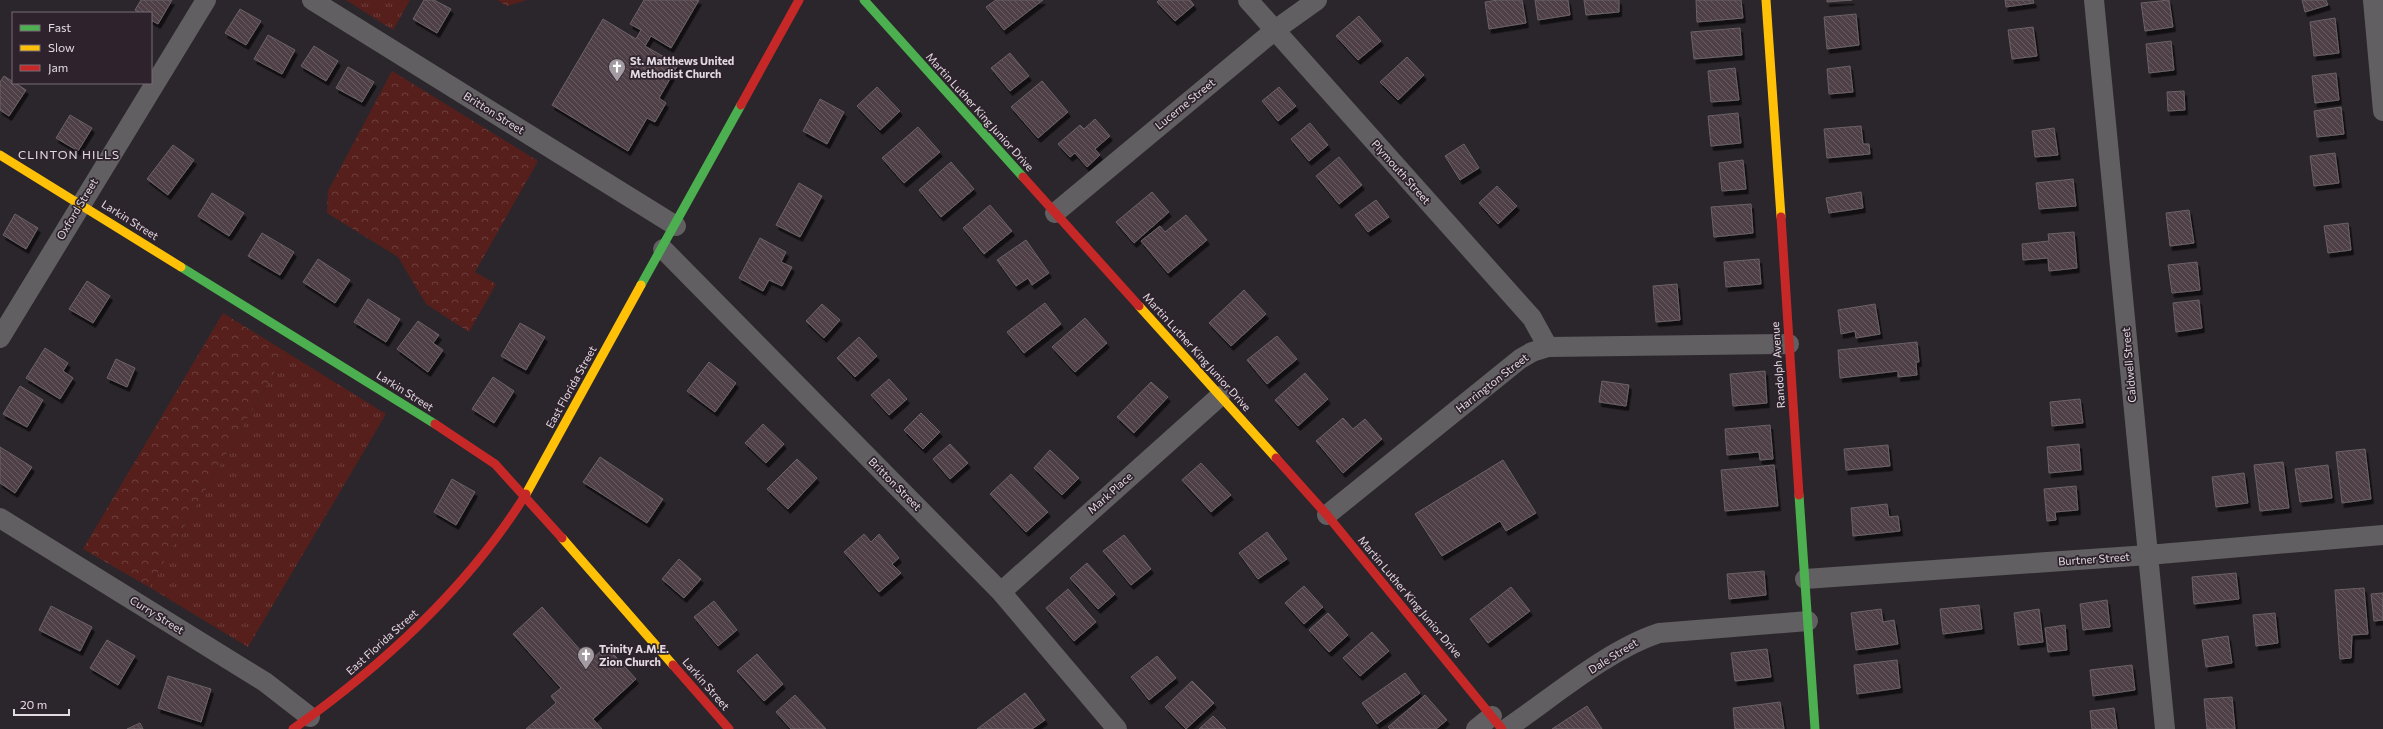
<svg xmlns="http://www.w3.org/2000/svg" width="2383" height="729" viewBox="0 0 2383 729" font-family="Commissioner,sans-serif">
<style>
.grass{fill:url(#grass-tufts)}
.forest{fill:url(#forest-crowns)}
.building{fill:url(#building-back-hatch);stroke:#696266;filter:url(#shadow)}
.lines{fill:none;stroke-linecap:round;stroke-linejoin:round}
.street{stroke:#615f62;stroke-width:20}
.fast{stroke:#4caf50;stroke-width:9}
.slow{stroke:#ffc107;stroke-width:9}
.jam{stroke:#c62828;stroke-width:9}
.labels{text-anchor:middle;stroke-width:3.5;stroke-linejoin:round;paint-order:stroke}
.poi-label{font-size:11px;font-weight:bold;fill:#e2dae1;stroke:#2e232d;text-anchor:start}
.street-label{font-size:11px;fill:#e2dae1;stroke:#2e232d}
.neighbourhood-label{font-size:12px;letter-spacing:1px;fill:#e2dae1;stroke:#2e232d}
</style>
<defs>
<pattern id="grass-tufts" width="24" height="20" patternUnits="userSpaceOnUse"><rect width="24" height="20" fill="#561f1c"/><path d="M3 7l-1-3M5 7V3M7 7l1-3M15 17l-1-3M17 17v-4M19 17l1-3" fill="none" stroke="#6e3f3d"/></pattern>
<pattern id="forest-crowns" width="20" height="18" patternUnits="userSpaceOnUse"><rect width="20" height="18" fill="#561f1c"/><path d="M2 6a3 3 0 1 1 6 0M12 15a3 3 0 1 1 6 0" fill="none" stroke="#6e3f3d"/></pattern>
<pattern id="building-back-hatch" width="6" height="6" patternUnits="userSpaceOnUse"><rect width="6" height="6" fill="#504047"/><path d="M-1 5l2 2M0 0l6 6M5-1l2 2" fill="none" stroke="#695b61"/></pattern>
<filter id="shadow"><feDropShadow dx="2.5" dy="4.5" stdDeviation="0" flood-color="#0009"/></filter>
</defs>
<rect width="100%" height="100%" fill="#2b262b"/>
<path class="grass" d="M346 0H410L393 30Z
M286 352 386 414 248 647 149 587Z"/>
<path class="forest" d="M497 0H527L507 6Z
M392 71 538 161 475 272 496 284 469 332 426 304 398 257 327 213 328 191Z
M223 313 286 352 149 587 83 549Z"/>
<path class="building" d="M141 0H172L158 24 151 20V13H140L135 10Z
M424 0H434L451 9 437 33 413 19Z
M644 0H699L671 48 651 36 645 46 678 65 659 98 666 103 655 122 647 118 628 151 552 105 603 19 636 39 641 30 630 24Z
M996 0H1043L1004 30 986 7Z
M1159 0H1190L1194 5 1175 21 1157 2Z
M1498 0H1522L1526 23 1489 29 1485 2Z
M1535 0H1568L1570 15 1538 20Z
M1584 0H1619V12L1586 15Z
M1696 0H1741L1743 18 1697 22Z
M1827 0H1852L1827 2Z
M2005 0H2033L2034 3 2006 7Z
M2169 0 2173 27 2145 31 2141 3Z
M2302 0H2326L2328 5 2305 12Z
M240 9 261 21 246 45 225 33Z
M1856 14 1859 45 1827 49 1824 17Z
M1359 16 1381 41 1358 60 1336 36Z
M2335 18 2339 53 2314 56 2310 22Z
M2033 27 2037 56 2012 59 2008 30Z
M1740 28 1742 55 1694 59 1691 32Z
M268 35 295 50 282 74 254 59Z
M2171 41 2174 70 2149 73 2146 44Z
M314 46 338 61 326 81 301 66Z
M1010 53 1029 76 1010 91 991 68Z
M1407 57 1424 75 1398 100 1380 82Z
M1850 66 1853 92 1829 94 1827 69Z
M348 67 374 82 362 102 336 88Z
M1735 68 1739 100 1711 102 1708 71Z
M2336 73 2339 100 2315 103 2312 76Z
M4 76 26 90 9 116 0 110V82Z
M1042 81 1068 112 1038 138 1011 107Z
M877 87 900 111 880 130 857 106Z
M1279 87 1296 106 1278 121 1262 101Z
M2184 91 2185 110 2168 111 2167 92Z
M820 99 844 112 827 144 803 131Z
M2341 107 2344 134 2317 137 2314 111Z
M1738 113 1741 143 1711 146 1708 116Z
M70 115 92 128 78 151 56 138Z
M1095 119 1110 136 1095 149 1100 155 1087 167 1075 153 1070 157 1058 144 1080 125 1084 129Z
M1310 123 1328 145 1309 161 1291 139Z
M1861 126 1863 144H1869L1870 154 1827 158 1824 129Z
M918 127 940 152 904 183 882 158Z
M2054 128 2058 155 2035 157 2032 131Z
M1464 144 1479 168 1460 180 1445 156Z
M173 145 194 160 168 195 147 179Z
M2335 153 2339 183 2314 186 2310 156Z
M1339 157 1362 185 1339 204 1316 176Z
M1743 160 1746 189 1722 191 1719 163Z
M951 162 974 189 941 217 919 190Z
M2073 179 2076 206 2039 209 2036 183Z
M799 183 822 196 800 237 776 225Z
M1497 186 1517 206 1498 224 1479 203Z
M1152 192 1169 212 1134 243 1116 222Z
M1861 192 1863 208 1829 213 1826 198Z
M212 193 244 213 229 236 198 216Z
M1376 200 1389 217 1368 232 1355 215Z
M1751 204 1753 233 1714 237 1711 207Z
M990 205 1012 231 984 254 963 228Z
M2189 210 2194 243 2170 246 2166 213Z
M15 214 38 228 26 249 3 235Z
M1186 215 1207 240 1168 273 1141 241 1160 226 1165 232Z
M2348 223 2351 250 2328 253 2324 226Z
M2074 232 2077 268 2049 271 2048 258 2023 260 2022 244 2049 241 2048 234Z
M262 233 294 252 280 275 248 256Z
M760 238 786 252 781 262 792 267 782 286 769 280 763 291 739 278Z
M1026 240 1049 273 1032 285 1028 278 1016 286 997 260Z
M318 259 350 280 335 303 303 282Z
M1759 259 1761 284 1726 287 1724 262Z
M2197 262 2200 290 2172 293 2168 265Z
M87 281 110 296 93 323 69 309Z
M1677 284 1680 320 1656 322 1653 286Z
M1244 290 1266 314 1231 346 1209 323Z
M368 299 400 319 386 342 354 322Z
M2199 300 2202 328 2176 332 2173 303Z
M1045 303 1061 324 1024 353 1007 332Z
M822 304 840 320 824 338 806 321Z
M1875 304 1880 334 1856 338 1855 331 1841 334 1838 310Z
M1085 318 1107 343 1075 372 1052 347Z
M418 321 439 335 433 343 443 350 428 372 397 349Z
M520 323 545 337 526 370 501 356Z
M1277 336 1297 359 1267 384 1247 360Z
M859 337 877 356 855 377 837 358Z
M1917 342 1919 362H1916L1917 375 1898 377V371L1840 378 1838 350Z
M45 348 68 363 63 371 73 378 60 399 26 378Z
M116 359 135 368 127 387 107 378Z
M709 362 736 383 715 412 687 391Z
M1765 371 1767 403 1733 406 1730 374Z
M1305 373 1328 399 1298 426 1275 400Z
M493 377 514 391 494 423 472 409Z
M889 379 907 399 889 415 871 395Z
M1602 381 1629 385 1626 406 1599 402Z
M1151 382 1168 397 1134 433 1117 417Z
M20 386 43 400 27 427 3 414Z
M2080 399 2083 423 2052 426 2050 402Z
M921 413 940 432 923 449 904 430Z
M1343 418 1353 429 1365 419 1382 439 1343 473 1316 441Z
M763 424 784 444 766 463 745 443Z
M1770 425 1773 459 1760 460 1759 452 1727 455 1725 429Z
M950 444 968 463 950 479 933 459Z
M2079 444 2081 470 2049 473 2047 447Z
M1888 445 1890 466 1846 470 1844 449Z
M0 447 32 467 15 493 0 483Z
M2365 449 2371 499 2342 503 2336 452Z
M1050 450 1079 478 1062 495 1034 468Z
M600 457 663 499 647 523 583 482Z
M797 459 817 478 788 509 767 489Z
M1503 460 1536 513 1506 531 1500 521 1442 556 1415 514Z
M2283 462 2289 508 2260 511 2254 465Z
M1201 463 1231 495 1211 512 1182 480Z
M1774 465 1778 506 1725 511 1721 470Z
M2328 465 2332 498 2300 502 2295 469Z
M2244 473 2248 503 2216 507 2212 477Z
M1011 474 1048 512 1026 532 990 494Z
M452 479 475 492 456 525 434 512Z
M2076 486 2078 510 2055 512 2056 520 2047 521 2044 489Z
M1887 504 1889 517 1898 516 1900 531 1853 536 1851 508Z
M1267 532 1287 559 1258 579 1239 553Z
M864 534 871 542 879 534 899 558 892 564 901 573 879 592 844 552Z
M1124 535 1151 569 1131 585 1103 551Z
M679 559 701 579 684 598 662 579Z
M1087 563 1115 594 1098 609 1070 578Z
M1764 571 1766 595 1729 599 1727 574Z
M2236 573 2239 599 2194 604 2192 577Z
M1304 586 1323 607 1304 624 1285 603Z
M1511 587 1530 611 1488 643 1470 619Z
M2364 588 2368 634 2352 635 2351 658 2340 659 2335 590Z
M1068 589 1096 622 1074 641 1046 608Z
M2383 593V620L2374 621 2371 594Z
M2107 600 2110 627 2083 630 2080 604Z
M714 601 737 630 718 646 694 617Z
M1979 605 1982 629 1943 634 1940 609Z
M51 606 92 627 80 651 39 630Z
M542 607 590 661 606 646 636 679 593 719 602 729H526L556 703 551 696 561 688 513 634Z
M1881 609 1883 622 1894 620 1898 644 1856 650 1851 613Z
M2039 609 2043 642 2018 645 2014 613Z
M1328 613 1348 635 1329 652 1309 630Z
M2275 613 2278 643 2256 646 2253 615Z
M2065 625 2067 650 2048 652 2045 628Z
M1372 632 1389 651 1360 676 1343 658Z
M2228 636 2232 663 2206 667 2202 640Z
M107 640 135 656 118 685 90 668Z
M1767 649 1771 677 1735 681 1731 653Z
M757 654 783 684 764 701 737 671Z
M1157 656 1176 678 1149 700 1131 677Z
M1897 660 1900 688 1857 694 1854 665Z
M2132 665 2135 690 2093 696 2090 670Z
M1405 673 1420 693 1377 724 1362 703Z
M168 676 211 689 201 722 158 708Z
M1192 681 1214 703 1186 729 1165 707Z
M1025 693 1045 720 1032 729H977Z
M795 695 826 729H791L776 712Z
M1425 695 1447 720 1436 729H1390L1388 727Z
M2232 697 2235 729H2207L2204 699Z
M1780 702 1784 729H1735L1733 708Z
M1587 706 1602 729H1552Z
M2114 708 2117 729H2092L2090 711Z
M1213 716 1226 729H1199Z
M140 723 143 729H127Z"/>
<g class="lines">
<path class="street" d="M312 0 676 226
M1248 0 1532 318 1548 347
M2094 0 2165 729
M2373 0 2383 111
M1055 213 1275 30 1317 0
M663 249 1001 592 1117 729
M0 338 206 0
M1327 515 1520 359 1532 352 1548 347 1789 344
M0 518 265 682 310 717
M1805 579 2148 555 2383 535
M1001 592 1220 396
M1476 729 1492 716
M1506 729C1552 698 1607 650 1659 633L1808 621"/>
<path class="fast" d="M864 0 1023 177
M181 267 435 424
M641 285 741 105
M1799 495 1815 729"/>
<path class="slow" d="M1766 0 1781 217
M0 155 181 267
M1139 306 1276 458
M526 494 641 285
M562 538 673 665"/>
<path class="jam" d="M741 105 799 0
M1023 177 1139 306
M1781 217 1799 495
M435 424 495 464 562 538
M1276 458 1327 515 1502 729
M673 665 729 729
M293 729C383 665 467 589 526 494"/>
</g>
<defs>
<g id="church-pin" transform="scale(0.9)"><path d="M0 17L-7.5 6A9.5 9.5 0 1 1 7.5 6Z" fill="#a29ba1" stroke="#2e232d"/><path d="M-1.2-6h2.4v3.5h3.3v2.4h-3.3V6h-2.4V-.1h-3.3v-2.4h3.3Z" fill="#fff"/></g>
</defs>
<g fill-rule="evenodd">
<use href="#church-pin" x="617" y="67"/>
<use href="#church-pin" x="586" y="655"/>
</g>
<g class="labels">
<g class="poi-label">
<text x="630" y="65">St. Matthews United<tspan x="630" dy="13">Methodist Church</tspan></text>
<text x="599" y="653">Trinity A.M.E.<tspan x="599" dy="13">Zion Church</tspan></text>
</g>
<g class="street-label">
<text transform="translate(1185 104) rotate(-39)" y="4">Lucerne Street</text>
<text transform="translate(980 112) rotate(48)" y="4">Martin Luther King Junior Drive</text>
<text transform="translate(494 113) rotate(32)" y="4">Britton Street</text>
<text transform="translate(1401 172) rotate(48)" y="4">Plymouth Street</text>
<text transform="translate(77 209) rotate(-59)" y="4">Oxford Street</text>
<text transform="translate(130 220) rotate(32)" y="4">Larkin Street</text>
<text transform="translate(1197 352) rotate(48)" y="4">Martin Luther King Junior Drive</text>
<text transform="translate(1778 365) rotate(-94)" y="4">Randolph Avenue</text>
<text transform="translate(2129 365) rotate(-95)" y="4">Caldwell Street</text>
<text transform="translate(1492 383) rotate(-38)" y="4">Harrington Street</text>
<text transform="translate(571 387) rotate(-61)" y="4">East Florida Street</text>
<text transform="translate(405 391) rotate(32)" y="4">Larkin Street</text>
<text transform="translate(895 484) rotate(45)" y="4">Britton Street</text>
<text transform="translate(1110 493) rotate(-42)" y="4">Mark Place</text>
<text transform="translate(2094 559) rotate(-4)" y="4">Burtner Street</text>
<text transform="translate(1410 597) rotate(50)" y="4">Martin Luther King Junior Drive</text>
<text transform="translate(157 615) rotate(32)" y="4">Curry Street</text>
<text transform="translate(382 642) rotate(-42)" y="4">East Florida Street</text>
<text transform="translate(1613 656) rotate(-32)" y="4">Dale Street</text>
<text transform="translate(706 684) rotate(49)" y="4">Larkin Street</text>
</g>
<g class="neighbourhood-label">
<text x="69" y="159">CLINTON HILLS</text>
</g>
</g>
<rect x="12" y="12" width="140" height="72" fill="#2e232d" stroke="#766c75"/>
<rect x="20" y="25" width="20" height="6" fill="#4caf50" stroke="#766c75"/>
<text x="48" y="32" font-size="12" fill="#e2dae1">Fast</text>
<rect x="20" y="45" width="20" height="6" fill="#ffc107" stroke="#766c75"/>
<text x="48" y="52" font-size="12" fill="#e2dae1">Slow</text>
<rect x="20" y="65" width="20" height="6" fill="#c62828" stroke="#766c75"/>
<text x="48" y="72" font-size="12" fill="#e2dae1">Jam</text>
<path d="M14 709v6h55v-6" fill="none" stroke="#e2dae1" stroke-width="2"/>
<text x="20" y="709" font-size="12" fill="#e2dae1" stroke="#2e232d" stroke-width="3" paint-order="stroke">20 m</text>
</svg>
